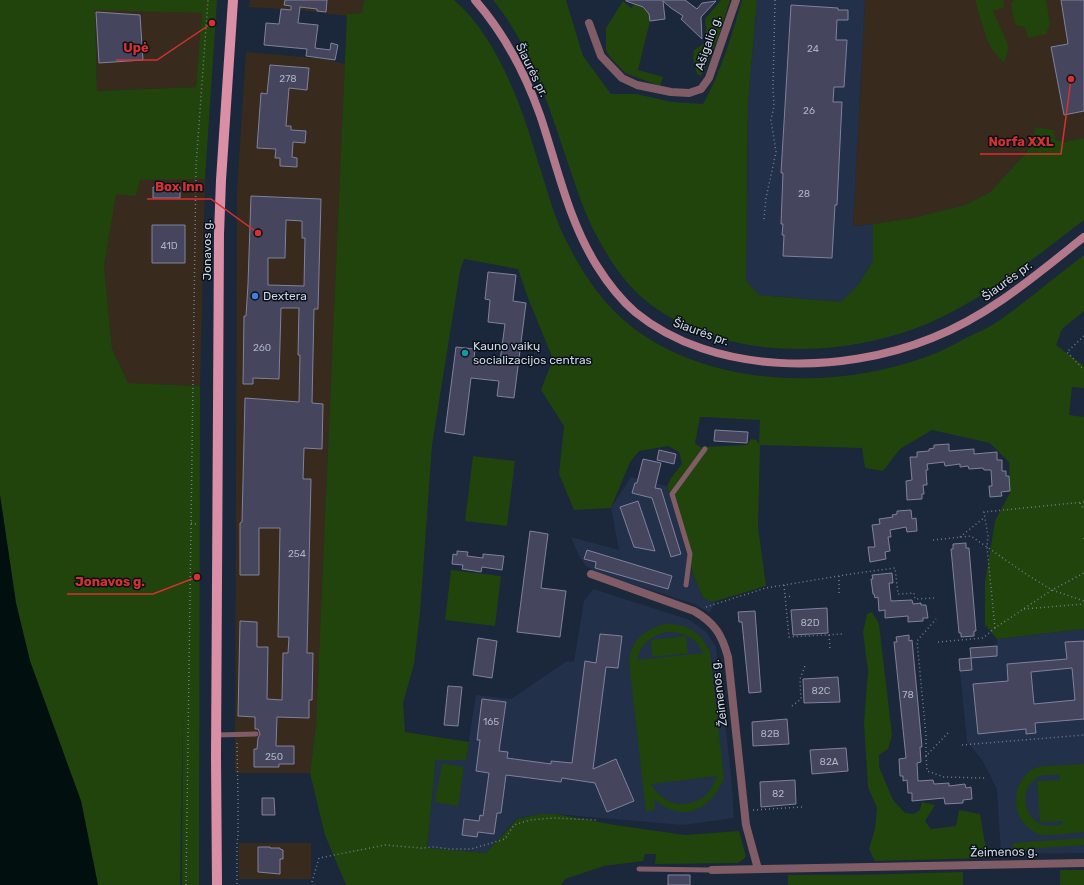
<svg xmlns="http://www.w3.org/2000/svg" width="1084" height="885" viewBox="0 0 1084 885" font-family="Rubik,sans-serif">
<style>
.commercial{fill:#382b1e}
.built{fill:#22304a}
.green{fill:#20440b;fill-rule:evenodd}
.water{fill:#020f0f}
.building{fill:#45465e;stroke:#80819c;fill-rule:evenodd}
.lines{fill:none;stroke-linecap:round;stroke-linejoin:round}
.path{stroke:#737d8e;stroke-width:1.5;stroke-dasharray:1 3;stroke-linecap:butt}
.lane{stroke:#805c66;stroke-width:5}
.street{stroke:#805c66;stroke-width:8}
.secondary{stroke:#b3798a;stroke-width:8}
.primary{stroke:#da8fa6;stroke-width:10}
.shop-dot{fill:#3f7fe0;stroke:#0a1018;stroke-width:1.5}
.culture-dot{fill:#0f9aa8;stroke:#0a1018;stroke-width:1.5}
.labels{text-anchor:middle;stroke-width:3;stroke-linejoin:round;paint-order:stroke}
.number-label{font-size:10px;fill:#abb2c2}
.street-label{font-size:12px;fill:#cdd6e3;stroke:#0a1018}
.poi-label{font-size:12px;fill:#cdd6e3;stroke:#0a1018;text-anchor:start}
.leader{fill:none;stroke:#d63131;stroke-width:1.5}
.callout-dot{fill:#d63131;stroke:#0a1018;stroke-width:1.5}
.callout-label{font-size:13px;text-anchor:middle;font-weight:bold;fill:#d63131;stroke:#0a1018;stroke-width:3;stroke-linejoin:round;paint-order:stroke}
</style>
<rect width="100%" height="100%" fill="#1b273b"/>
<path class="commercial" d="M250 0H364L362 13 347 14V16L299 10 249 7Z
M865 0H1084V138L1064 142 1056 140 1052 130 1036 127 1027 152 989 193 965 205 913 218 873 224 855 226 853 225Z
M95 9 203 13 196 87 97 91Z
M246 52 324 59 345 64 316 724 310 773H235L237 191Z
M191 178 205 179 200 386 128 383 112 348 104 266 115 194 140 180Z
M239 843H311V879H239Z"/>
<path class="built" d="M757 0H865L853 225 856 226 873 224V261L858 285 841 302 759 295 746 282 748 103Z
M631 477 667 486 694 577 703 598 715 602 710 613 694 604 598 573 586 566 579 556 571 537 619 550 611 508Z
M593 589 690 620 706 632 716 647 731 774 734 818 683 825 556 814H540L516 819 486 853 427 848 436 760H466L476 695 511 699 567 661 574 662 584 601Z
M1084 629V853L1001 854 997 789 983 761 967 742 960 671 972 670 971 658 997 656V639Z"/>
<path class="green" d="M0 0H217L205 179 140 180 136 196 116 194 104 266 112 348 128 383 200 386 199 885H182L183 707 180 885H98L81 801 30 661 16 603 0 495ZM95 10 202 13 196 87 97 91Z
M364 0H454C498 38 522 107 538 162 546 185 552 210 562 232 579 268 600 302 632 327 711 388 835 390 926 357 940 352 953 345 966 338 976 333 988 328 997 322 1027 301 1055 277 1084 255V311L1062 329 1056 345 1084 366V388L1072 387 1069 415 1084 417V629L997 639 985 625V582L995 521 1010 493 1009 462 990 443 932 430 900 449 883 471 865 468 862 448 760 445 758 527 766 586 713 602 703 598 694 577 667 486 671 478 682 464 679 452 668 446 639 451 630 462 611 508 574 510 559 474 564 426 541 390 553 359 528 298 518 269 464 259 460 271 432 445 420 613 414 664 403 703 405 732 469 742 466 760H436L427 848 486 853 517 819 540 814H556L615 825 685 835 739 831 746 857 738 863 655 864 656 854H645L643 861 604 866 565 879 561 885H346L325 835 310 773 316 724 347 14 362 13ZM700 417 760 420 759 444 756 440 751 439 747 445 700 447 695 443Z
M493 0H566L583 56 611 94H636L672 102 703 104C721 72 732 35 742 0H757L748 103 746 281 759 295 841 302 858 285 873 261V224L913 218 965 205 989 193 1027 152 1036 127 1053 130 1056 140 1064 142 1084 138V220C1039 254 995 291 944 316 856 360 724 365 645 300 623 282 607 256 594 231 584 211 577 190 570 169 550 111 533 49 493 0Z
M721 0H730L718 38 701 76 697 74 693 59 694 50 707 42 705 19Z
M975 0H1003L1004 7 993 11 1009 47 1004 63 993 51 987 40Z
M1015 0H1046L1050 24 1046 34 1028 38 1025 27 1015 25 1011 3Z
M623 1 631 8 635 4C644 8 649 11 650 21L638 70 663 77 660 86 625 73 610 57 606 50V28Z
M473 456 515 461 507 526 465 521Z
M451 570 501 576 495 626 445 620Z
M872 612 879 624 892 735 888 749 879 755V767L893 800 905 813 914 814 920 810 922 802 935 805 925 821 931 829 956 826 959 810 980 814 986 849 985 858 875 861 869 849 875 829 877 808 868 787 864 723 868 671 863 632 867 614Z
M665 624C688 624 700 631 710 652L724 778C711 810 682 824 654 799L655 810 646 811 629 663C631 640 643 630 665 624ZM666 632C683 632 696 637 703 653L637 660C641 643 650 637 666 632ZM717 776C714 783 711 790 706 795 687 811 662 805 651 784Z
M686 636 688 653 652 657 651 640Z
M442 763 464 767 458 806 435 802Z
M1084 764V832C1073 833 1051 836 1041 835 1038 834 1035 832 1033 831 1009 818 1011 780 1035 768 1042 765 1075 765 1084 764ZM1060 775V780L1037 781 1040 822 1063 821V824C1057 825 1047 827 1042 825 1022 816 1019 788 1038 777 1044 774 1054 775 1060 775Z
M1084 838V845L1013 850V843Z
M1060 870H1084V885H1060Z
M963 872V885H788V875H857Z"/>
<path class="water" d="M0 495 16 603 30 661 81 801 98 885H0Z"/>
<path class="building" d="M285 0H327L326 12 317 11V9L300 7 298 23 318 25 315 48 330 50 331 43 338 45 335 60 306 56 307 49 264 45 266 23 279 24 281 9 291 10V6L284 5Z
M626 0H685L697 9 702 3 716 1 701 17 702 39 681 19 683 16 671 8 663 1 665 19 650 21 649 14 643 7 626 1Z
M1061 0H1084V111L1064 115 1051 47 1068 44Z
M791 5 838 8V10H848V20H837L836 40H847L844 87H834L833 102H842L837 205H835L832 258 783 256 784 235H782L783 224H781L783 173H781Z
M96 12 140 15 143 60 99 63Z
M270 65 309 68 307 90 289 88 286 126H291V130L306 131 305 143 293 142 292 157 297 158V167L280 166V158H275L276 149 257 148 261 93 267 94Z
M153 187H180V198H153Z
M251 196 321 199 318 309H314L312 403 323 404 322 449 304 448 303 479H311L307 653H313L312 700H309V718L277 717 276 746H294V764H279V767H254V749H257L258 738 260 734 258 729H255V717L238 716 240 621 257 622V647H268L267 699 282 700 283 653H288L289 637H278L280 528H259V575H240V523L242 522 245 398 299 402 300 355H298L299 308H281L279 379 253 378V384H243L244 316H246L248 284ZM286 220 302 221V238H305L304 286 268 285V258H285Z
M152 225H185V263H152Z
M488 272 516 275 513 301 526 303 514 398 497 396 499 381 471 378 464 435 445 432 456 347 475 349 474 358 500 361 505 324 488 322 490 300 485 299Z
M715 430 748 432 747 443 714 441Z
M949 444V451L974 449V454L997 452V460H1002V471H1006V476H1009L1010 491 1001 492 1002 496 990 497 989 486H992L991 470H984L983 468 969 469 968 466 960 467V464L945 466 944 462 927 464 928 470H926L927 485H923L924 494H922V499L907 500 906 481 912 480 910 457H917V452L929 451V449L934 448V445Z
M659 450 676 454 674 464 657 460Z
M643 459 661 463 655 488 661 489 681 554 671 557 652 498 632 493 635 483H637Z
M638 501 655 551 634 547 620 507Z
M911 510 912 519 916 518 917 531 907 532 906 527 890 530 891 537H888L890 551 885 552 886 559 870 562 868 547H875L872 525 880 524 879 519 893 517 892 515 897 514V511Z
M530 531 548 534 541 588 566 591 560 637 517 632Z
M966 543V548H969L976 631H974V636L961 637V633H959L951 549H953V544Z
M587 550 672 576 668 589 595 568 596 562 584 559Z
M457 551 468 552 467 556 483 558V554L504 556 502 570 482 567 481 572 462 569 463 565 452 564 453 554 457 555Z
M892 573 893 583H889L891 601 912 600 913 604 921 603V605H926L928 618H923V621L908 622V616L885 618V610L879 611 878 597 875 598 874 594H873L871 579H873L872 575Z
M827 608 828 633 793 635 791 610Z
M755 611 761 692 749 693 742 622H739L738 612Z
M600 634 622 636 618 668 606 667 593 769 616 759 634 801 607 812 595 783 562 778 561 782 506 775 501 813H497L494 834 478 832 477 837 462 835 464 819 479 821 480 815 483 816 489 773 476 771 480 740H477L482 699 506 702 499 751 508 752 507 758 551 764V761L572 763 585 661 596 663Z
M909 635V641L912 640 922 747H920L921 762 917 763 918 781 933 780 934 784 949 783V786L965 784 966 788 971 787 972 799 963 800V803L945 804 944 798 912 801V793H908L907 780 903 781V776H900L899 759 906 758 894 642H897L896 637Z
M478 638 497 641 492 678 473 675Z
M1084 641V719L1035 723 1036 733 1026 734V729L978 734 973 684 1008 681 1007 664 1067 659 1065 642ZM1072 668 1075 700 1034 704 1031 672Z
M997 646V656L971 658 970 648Z
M971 658 972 670 960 671 959 659Z
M838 677 840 702 804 703 803 679Z
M448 686 462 687 458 726 444 725Z
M787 719 789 744 753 746 752 722Z
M846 748 848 771 812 774 810 750Z
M795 780 796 804 761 807 760 782Z
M262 798H274L275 815H262Z
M258 847H270V848H280V849L283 850V859H280V874L258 872Z
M668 875H690V885H668Z"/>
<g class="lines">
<path class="path" d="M764 219 766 198 776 152 771 120 774 106 773 87 775 0
M1084 336 1067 352 1084 370
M1080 503 1084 510
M191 523 196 524
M960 537 985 517
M1084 538V541
M933 540 971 536 1026 574 1052 590 1084 601
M839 576V594
M784 585 789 637 842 634
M785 597 792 596
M706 607 766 588 851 574 895 568 898 594 914 593 915 599 934 598
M1024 609 1084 604
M995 628 987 547 988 536 984 512 1084 502
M829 635 830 649
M938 642 983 638 995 628 1052 590 1084 573
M792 706 801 699 800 679 805 666
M948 733 926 756 927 771 944 777 986 778
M237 743 238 798V836L237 844V885
M962 745 1084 735
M926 756V736L917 641 936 619
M753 810 803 807
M312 882 319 858 385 845 421 848 434 847 449 849H471L505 839 514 825 530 820 554 818 597 820
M186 885 196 166 208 0"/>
<path class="lane" d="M686 585 690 554 672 494 705 449
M217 735 256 734
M639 869 712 870"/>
<path class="street" d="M589 23 601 56 622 78 637 85 671 92 689 93 701 89 709 78 736 0
M591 574 694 611C715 623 722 635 728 657L746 825 758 869
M712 870 1084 863"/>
<path class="secondary" d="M475 0C504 33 525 73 540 115 557 165 568 220 597 266 607 282 620 299 635 312 713 376 842 375 932 338 990 315 1036 275 1084 237"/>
<path class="primary" d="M217 885 216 756 219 234 221 180 233 0"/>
</g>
<circle class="shop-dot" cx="255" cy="296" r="4"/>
<circle class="culture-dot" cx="465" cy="353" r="4"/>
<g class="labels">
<g class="number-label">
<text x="813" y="52">24</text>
<text x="288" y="82">278</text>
<text x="809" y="114">26</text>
<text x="804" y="197">28</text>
<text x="169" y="249">41D</text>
<text x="262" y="351">260</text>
<text x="297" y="557">254</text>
<text x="810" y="626">82D</text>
<text x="821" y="694">82C</text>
<text x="908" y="698">78</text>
<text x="491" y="725">165</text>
<text x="770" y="737">82B</text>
<text x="274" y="760">250</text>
<text x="829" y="765">82A</text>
<text x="778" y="797">82</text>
</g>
<g class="street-label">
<text transform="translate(708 43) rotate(-71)" y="4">Ašigalio g.</text>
<text transform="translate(532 70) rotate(64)" y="4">Šiaurės pr.</text>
<text transform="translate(207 250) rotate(-90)" y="4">Jonavos g.</text>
<text transform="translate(1007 281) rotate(-36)" y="4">Šiaurės pr.</text>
<text transform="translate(701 332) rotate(20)" y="4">Šiaurės pr.</text>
<text transform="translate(719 693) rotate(-97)" y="4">Žeimenos g.</text>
<text transform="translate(1004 852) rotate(-1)" y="4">Žeimenos g.</text>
</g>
<g class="poi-label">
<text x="263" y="300">Dextera</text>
<text x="473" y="350">Kauno vaikų<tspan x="473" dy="14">socializacijos centras</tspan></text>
</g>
</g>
<path class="leader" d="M212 23L157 60H116M1071 79L1061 154H980M258 233L211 199H147M197 577L153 594H67"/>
<g class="callout-dot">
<circle cx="212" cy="23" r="4"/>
<circle cx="1071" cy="79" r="4"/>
<circle cx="258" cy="233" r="4"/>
<circle cx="197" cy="577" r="4"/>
</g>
<g class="callout-label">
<text x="136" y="52">Upė</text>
<text x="1021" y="146">Norfa XXL</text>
<text x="179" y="191">Box Inn</text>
<text x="110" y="586">Jonavos g.</text>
</g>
</svg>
